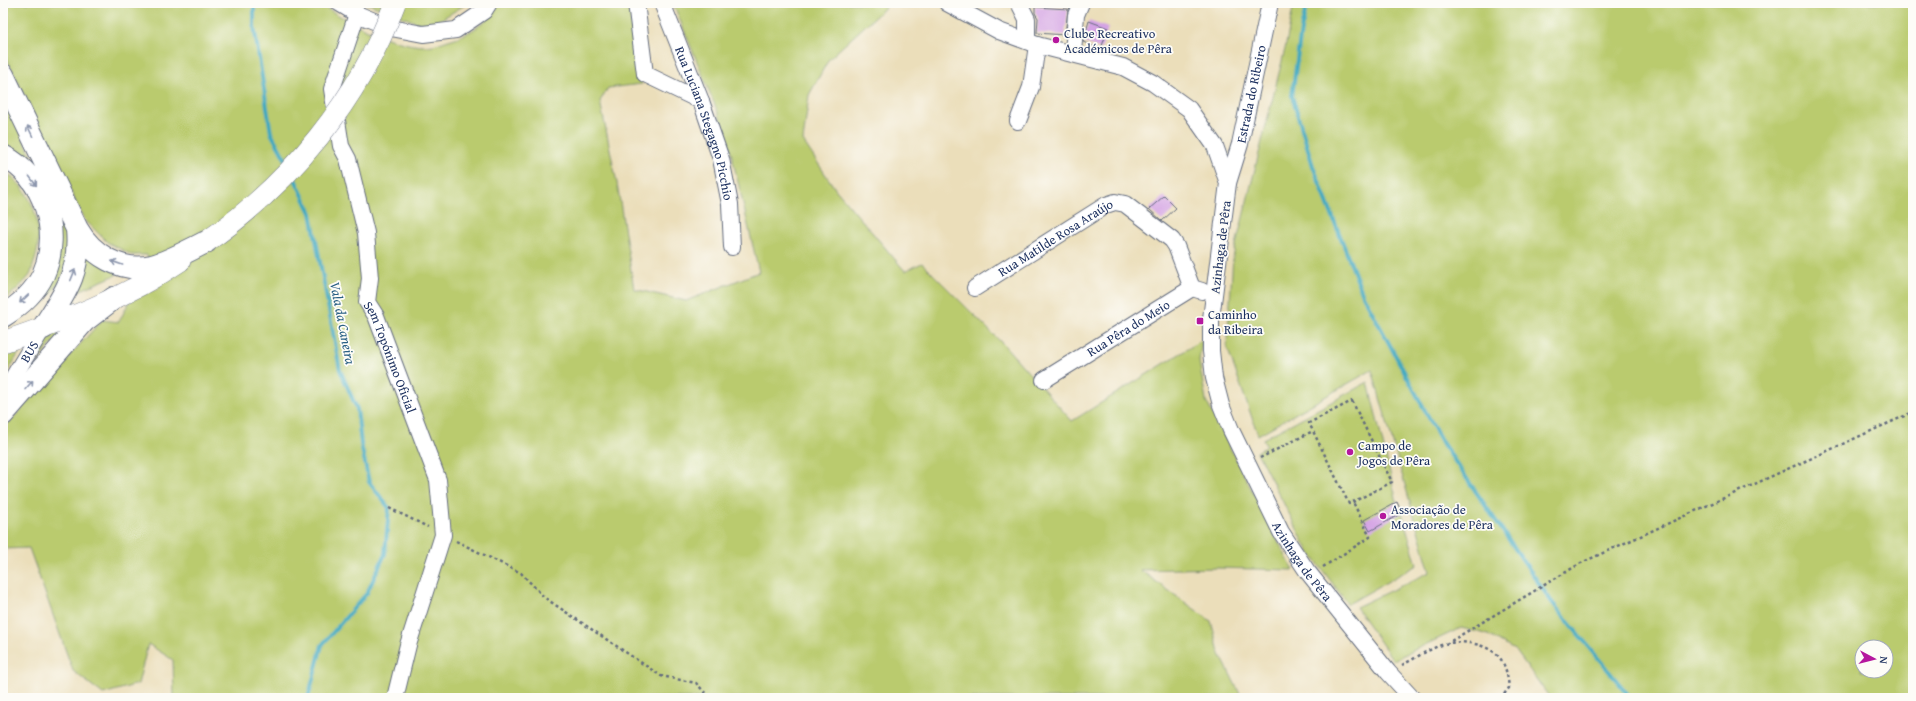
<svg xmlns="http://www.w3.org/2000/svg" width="1916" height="701" viewBox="0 0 1916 701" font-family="'Gentium Book Plus',serif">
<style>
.green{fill:#bacb6e;stroke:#6a7d66;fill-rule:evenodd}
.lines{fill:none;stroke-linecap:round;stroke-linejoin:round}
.stream{stroke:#3fa8c0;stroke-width:4}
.building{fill:#d4a3e4}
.minor-casing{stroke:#646c7e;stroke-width:18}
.major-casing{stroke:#646c7e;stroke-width:22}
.highway-casing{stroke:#646c7e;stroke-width:24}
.path{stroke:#646c7e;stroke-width:2.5;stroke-dasharray:3 3;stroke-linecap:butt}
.minor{stroke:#fff;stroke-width:16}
.major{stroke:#fff;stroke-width:21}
.highway{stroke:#fff;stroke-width:22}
.major-bridge-casing{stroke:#646c7e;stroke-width:22;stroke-linecap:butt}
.major-bridge{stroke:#fff;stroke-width:21}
.oneway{stroke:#8d97ae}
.poi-dot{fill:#b5179e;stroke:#fdfcf7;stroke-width:1.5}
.labels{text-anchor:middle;stroke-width:3.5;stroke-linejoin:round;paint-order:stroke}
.poi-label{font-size:13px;fill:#1b2f5e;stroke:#fdfcf7;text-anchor:start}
.street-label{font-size:13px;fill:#1b2f5e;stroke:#fdfcf7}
.water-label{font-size:14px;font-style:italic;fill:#295f85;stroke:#fdfcf7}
</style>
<rect width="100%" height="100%" fill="#fdfcf7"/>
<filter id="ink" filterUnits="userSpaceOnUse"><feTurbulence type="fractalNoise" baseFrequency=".025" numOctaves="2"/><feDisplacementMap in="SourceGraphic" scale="8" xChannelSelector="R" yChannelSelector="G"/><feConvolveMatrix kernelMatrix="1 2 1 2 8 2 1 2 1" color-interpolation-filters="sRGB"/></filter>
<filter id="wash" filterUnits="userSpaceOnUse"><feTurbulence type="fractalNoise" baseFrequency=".012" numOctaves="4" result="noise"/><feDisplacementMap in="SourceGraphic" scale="16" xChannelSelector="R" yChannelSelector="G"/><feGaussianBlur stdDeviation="0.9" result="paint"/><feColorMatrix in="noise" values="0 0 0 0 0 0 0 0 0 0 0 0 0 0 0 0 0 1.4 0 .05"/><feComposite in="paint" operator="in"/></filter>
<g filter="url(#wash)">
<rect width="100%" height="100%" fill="#ebdeba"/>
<path class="green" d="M3 3H318C345 20 393 46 425 46 434 46 444 41 452 39 473 33 488 21 500 3H629L633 42 642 84 608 88 600 101 617 183 634 289 686 301 759 272 727 135 673 3H890L829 59 809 95 803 141 836 190 905 271 922 263 1004 345 1072 421 1202 340 1199 361 1206 401 1293 570 1217 568 1140 570 1211 621 1219 652 1242 698H174L173 660 148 644 138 684 103 694 73 671 29 548 3 549V429L102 320 119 322 130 300 159 288 147 255H132L107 242 84 219 3 51Z
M366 3H468L435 23H418Z
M1294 3H1913V698H1550L1516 651 1486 634 1461 628 1393 660 1356 607 1430 572 1372 370 1258 435 1227 347 1233 257 1285 49ZM1862 647H1886V671H1862Z
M3 95 62 221C66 234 69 248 67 262 64 280 45 306 27 311L59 239 3 148Z
M3 171C33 188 45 228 35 260 33 264 32 271 30 275 24 283 12 295 3 300Z
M86 254 116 271V275L76 292Z
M63 331 18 383 44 337Z
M14 350 19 351V353L3 379V353Z
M1368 382 1397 502 1402 513 1417 565 1348 604 1309 552 1257 452 1266 446 1263 439Z"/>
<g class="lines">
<path class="stream" d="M254 3V26L271 133 288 164
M1307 3 1301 30 1292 96 1313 166 1363 295 1443 444 1551 601 1631 698
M293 175 311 213 340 370 357 409 361 444 369 482 389 508 385 554 367 593 322 645 308 698"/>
</g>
<g id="blocks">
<path class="building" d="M1035 7 1068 9 1065 35 1037 33 1038 18 1035 13Z
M1089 21 1108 28 1101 49 1083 42Z
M1164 196 1176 208 1162 221 1149 209Z
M1397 502 1402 513 1370 531 1364 520Z"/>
</g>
</g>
<g filter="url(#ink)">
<use href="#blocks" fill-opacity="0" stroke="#646c7e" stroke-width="1"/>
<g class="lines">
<g class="minor-casing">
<g id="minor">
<path d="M339 3 357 14 391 28 423 34 456 30 484 11 489 3"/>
<path d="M636 3 645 74 701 101"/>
<path id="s1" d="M662 3 701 101 721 159 730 204 732 247"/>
<path id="s2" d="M947 3 999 31 1037 45 1123 67 1153 83 1189 109 1215 146 1228 183 1211 319V351L1214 378 1221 405 1231 430 1281 532 1307 571 1388 672 1412 698"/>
<path d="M1019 3 1027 19V41"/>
<path id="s3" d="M357 14 332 89 341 146 348 159 366 233 370 278 367 302 376 316 438 480 443 535 408 645 395 698"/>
<path d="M1073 53 1076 15 1081 3"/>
<path d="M1018 121 1031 87 1037 45"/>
<path id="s4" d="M1228 183 1240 144 1270 3"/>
<path id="s5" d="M975 288 1106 205 1115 202 1125 204 1172 240 1176 246 1192 288"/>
<path id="s6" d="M1044 380 1192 288 1202 291"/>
<path id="s7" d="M3 394 43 328"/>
</g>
</g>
<g class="major-casing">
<path id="major" d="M3 342C64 321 126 298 180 261"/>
</g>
<g class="highway-casing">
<path id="highway" d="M3 75 77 229C92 255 121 273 152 266 171 261 189 250 206 242
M3 156C45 177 62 232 43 275 35 292 19 306 3 316
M43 328C65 293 81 273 77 229
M3 414 84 321 114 298"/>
</g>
<path class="path" d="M1352 401 1392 482 1349 504 1309 423Z
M1260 458 1313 431
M389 508 428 527
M456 541 521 573 545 598 661 676 696 683 710 698
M1323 567 1370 537 1353 502
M1446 644 1581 563 1913 412
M1402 665C1416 658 1433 646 1449 643 1466 640 1493 645 1502 661 1507 670 1508 679 1509 688L1501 698"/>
<use href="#minor" class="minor"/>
<use href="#major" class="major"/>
<use href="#highway" class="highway"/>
<g class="major-bridge-casing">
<path id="major-bridge" d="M206 242C290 184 359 100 395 3"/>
</g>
<use href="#major-bridge" class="major-bridge"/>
</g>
<defs><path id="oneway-shaft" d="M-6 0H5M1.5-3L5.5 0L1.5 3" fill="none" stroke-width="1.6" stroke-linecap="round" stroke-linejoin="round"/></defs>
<g class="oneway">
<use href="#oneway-shaft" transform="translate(30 131) rotate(-116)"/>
<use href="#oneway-shaft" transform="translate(33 181) rotate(53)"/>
<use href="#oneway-shaft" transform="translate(117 263) rotate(-161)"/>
<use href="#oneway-shaft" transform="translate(73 275) rotate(-68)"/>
<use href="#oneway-shaft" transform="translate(24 299) rotate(137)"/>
<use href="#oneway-shaft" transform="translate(29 385) rotate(-49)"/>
</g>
</g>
<g class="poi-dot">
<circle cx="1056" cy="40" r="4"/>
<rect x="1196" y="317" width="8" height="8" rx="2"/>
<circle cx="1350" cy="452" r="4"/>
<circle cx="1383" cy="516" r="4"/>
</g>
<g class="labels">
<g class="poi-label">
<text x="1064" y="38">Clube Recreativo<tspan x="1064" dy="15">Académicos de Pêra</tspan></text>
<text x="1208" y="319">Caminho<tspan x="1208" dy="15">da Ribeira</tspan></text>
<text x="1358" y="450">Campo de<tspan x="1358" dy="15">Jogos de Pêra</tspan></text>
<text x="1391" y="514">Associação de<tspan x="1391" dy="15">Moradores de Pêra</tspan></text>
</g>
<g class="street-label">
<text dy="5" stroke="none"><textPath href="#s4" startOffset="92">Estrada do Ribeiro</textPath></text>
<text dy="5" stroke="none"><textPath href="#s1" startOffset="128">Rua Luciana Stegagno Picchio</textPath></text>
<text dy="5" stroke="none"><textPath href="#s5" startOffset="95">Rua Matilde Rosa Araújo</textPath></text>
<text transform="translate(1220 247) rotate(-83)" y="5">Azinhaga de Pêra</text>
<text dy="5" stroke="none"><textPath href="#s6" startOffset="99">Rua Pêra do Meio</textPath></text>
<text dy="5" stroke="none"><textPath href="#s7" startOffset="50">BUS</textPath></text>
<text dy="5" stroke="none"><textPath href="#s3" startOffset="357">Sem Topónimo Oficial</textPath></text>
<text dy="5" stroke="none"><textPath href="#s2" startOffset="752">Azinhaga de Pêra</textPath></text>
</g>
<g class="water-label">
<text transform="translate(343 323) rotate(79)" y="5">Vala da Caneira</text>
</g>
</g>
<rect width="1916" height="701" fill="none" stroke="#fdfcf7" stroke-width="16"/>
<g transform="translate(1874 659) rotate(97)"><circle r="19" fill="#fdfcf7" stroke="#a3aaba"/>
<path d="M0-3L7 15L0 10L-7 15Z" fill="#b5179e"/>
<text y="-6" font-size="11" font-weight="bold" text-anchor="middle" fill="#1b2f5e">N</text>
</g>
</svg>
